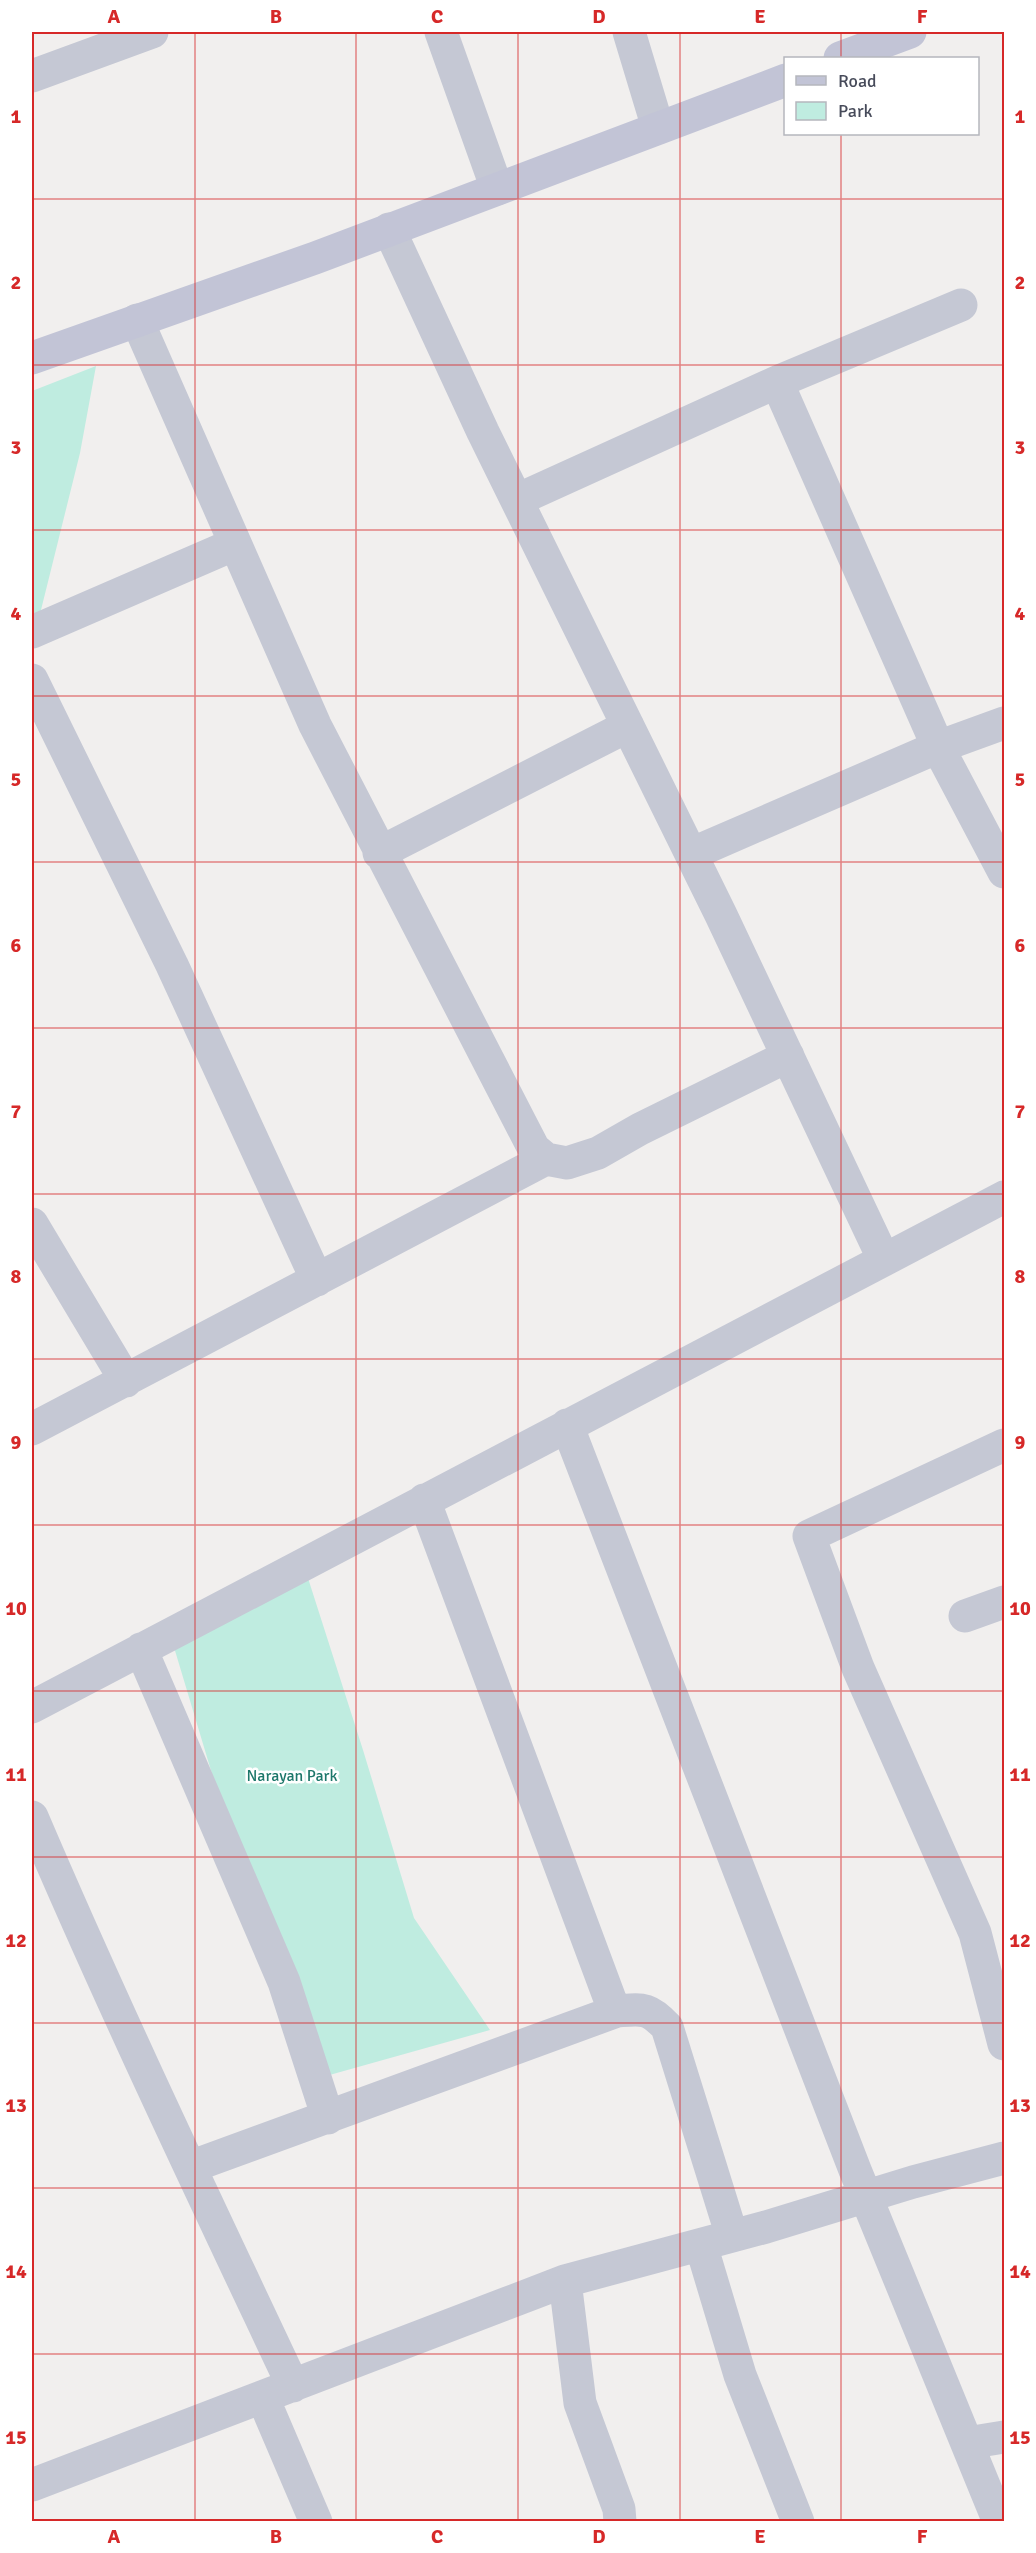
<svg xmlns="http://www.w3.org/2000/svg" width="1036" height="2553" viewBox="0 0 1036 2553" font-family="Signika,sans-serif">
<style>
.green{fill:#bfece0}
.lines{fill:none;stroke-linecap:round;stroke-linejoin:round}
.street{stroke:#c5c8d4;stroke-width:33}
.secondary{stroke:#c2c4d6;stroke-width:33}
.grid{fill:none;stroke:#d62828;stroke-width:1.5;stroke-opacity:0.55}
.labels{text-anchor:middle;stroke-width:5;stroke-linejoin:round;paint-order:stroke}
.park-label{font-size:16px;fill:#1d776a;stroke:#fff}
.neatline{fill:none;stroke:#d62828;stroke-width:2}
.grid-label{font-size:20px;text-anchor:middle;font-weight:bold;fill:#d62828}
</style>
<rect width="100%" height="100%" fill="#f1efee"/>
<path class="green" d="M96 366 80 453 38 622 32 626V391Z
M307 1575 363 1750 414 1918 490 2030 326 2076 231 1837 170 1634Z"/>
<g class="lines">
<path class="street" d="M441 32 497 189
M629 32 658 128
M32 76 152 32
M389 229 483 432 721 915 884 1260
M137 320 315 725 534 1149 546 1159 567 1163 598 1153 640 1129 788 1056
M777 382 938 747 1004 872
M517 500 777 382 961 305
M32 632 235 544
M32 680 172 965 317 1280
M379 853 628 726
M691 854 938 747 1004 723
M32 1224 126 1381
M567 1425 855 2170 999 2522
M32 1429 546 1159
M1004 1445 809 1536 858 1668 975 1933 1004 2044
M424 1500 611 2002 617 2011
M965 1616 1004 1602
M141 1649 284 1982 328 2118
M32 1707 1004 1197
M32 1817C114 2009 204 2197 293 2386
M190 2167 617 2011C643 2009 648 2007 667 2027L732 2236
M701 2245 740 2375 798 2522
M565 2281 580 2403 619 2509 620 2522
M263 2398 316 2522
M967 2443 1004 2437
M32 2485 565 2281 766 2227 913 2182 1004 2158"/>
<path class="secondary" d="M840 58 910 32
M32 358 315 258 786 80"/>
</g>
<path class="grid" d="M195 32V2522M356 32V2522M518 32V2522M680 32V2522M841 32V58M841 134V2522M32 199H1004M32 365H1004M32 530H1004M32 696H1004M32 862H1004M32 1028H1004M32 1194H1004M32 1359H1004M32 1525H1004M32 1691H1004M32 1857H1004M32 2023H1004M32 2188H1004M32 2354H1004"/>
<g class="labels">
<g class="park-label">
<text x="292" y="1781">Narayan Park</text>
</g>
</g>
<rect width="1036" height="2553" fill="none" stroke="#ffffff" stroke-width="66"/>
<rect x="784" y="57" width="195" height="78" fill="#ffffff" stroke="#b5b7bd" stroke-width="1.5"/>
<rect x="796" y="76" width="30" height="9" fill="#c2c4d6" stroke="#b5b7bd" stroke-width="1.5"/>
<text x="838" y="87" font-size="18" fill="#474b5a">Road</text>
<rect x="796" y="102" width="30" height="18" fill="#bfece0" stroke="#b5b7bd" stroke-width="1.5"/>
<text x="838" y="117" font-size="18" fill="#474b5a">Park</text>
<rect x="33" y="33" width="970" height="2487" class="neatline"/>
<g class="grid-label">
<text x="114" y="23">A</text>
<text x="276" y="23">B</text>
<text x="437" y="23">C</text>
<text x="599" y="23">D</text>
<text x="760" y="23">E</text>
<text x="922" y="23">F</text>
<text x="16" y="123">1</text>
<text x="1020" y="123">1</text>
<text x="16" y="289">2</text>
<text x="1020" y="289">2</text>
<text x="16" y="454">3</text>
<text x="1020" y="454">3</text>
<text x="16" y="620">4</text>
<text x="1020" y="620">4</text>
<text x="16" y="786">5</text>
<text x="1020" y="786">5</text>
<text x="16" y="952">6</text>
<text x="1020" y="952">6</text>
<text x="16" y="1118">7</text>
<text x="1020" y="1118">7</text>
<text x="16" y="1283">8</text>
<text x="1020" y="1283">8</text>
<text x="16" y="1449">9</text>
<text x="1020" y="1449">9</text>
<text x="16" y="1615">10</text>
<text x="1020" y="1615">10</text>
<text x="16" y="1781">11</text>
<text x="1020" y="1781">11</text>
<text x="16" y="1947">12</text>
<text x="1020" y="1947">12</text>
<text x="16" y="2112">13</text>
<text x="1020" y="2112">13</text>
<text x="16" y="2278">14</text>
<text x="1020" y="2278">14</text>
<text x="16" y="2444">15</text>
<text x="1020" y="2444">15</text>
<text x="114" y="2543">A</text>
<text x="276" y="2543">B</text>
<text x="437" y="2543">C</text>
<text x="599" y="2543">D</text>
<text x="760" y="2543">E</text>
<text x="922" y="2543">F</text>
</g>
</svg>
